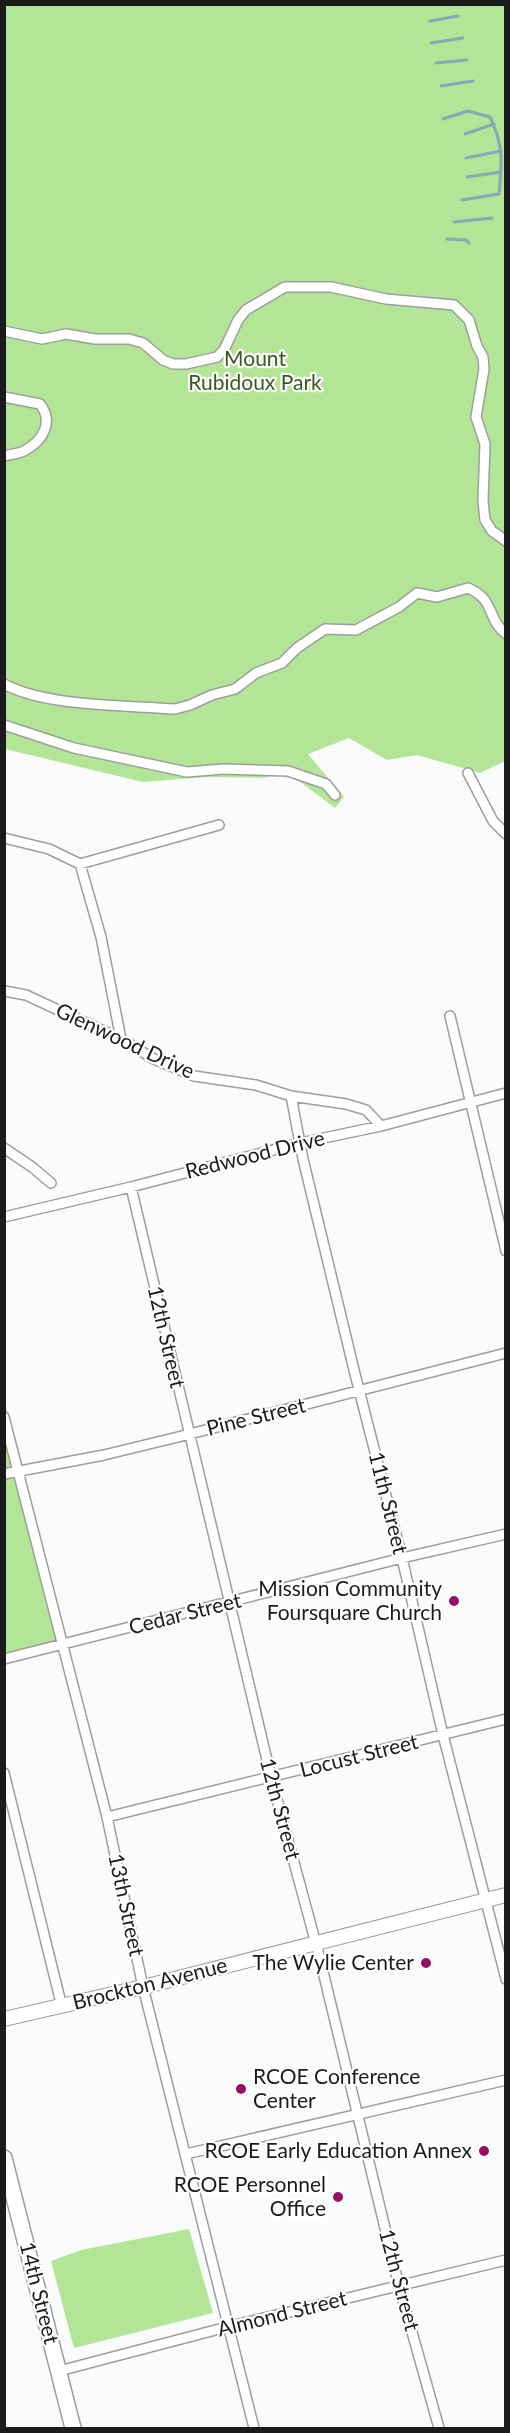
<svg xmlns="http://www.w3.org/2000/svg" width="510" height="2433" viewBox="0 0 510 2433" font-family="Lato,sans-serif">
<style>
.green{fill:#b2e595}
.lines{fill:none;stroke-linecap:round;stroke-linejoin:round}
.stream{stroke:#8ba6b6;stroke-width:3}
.street-casing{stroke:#9d9e9f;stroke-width:12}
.secondary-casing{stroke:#9d9e9f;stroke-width:16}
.primary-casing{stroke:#9d9e9f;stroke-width:18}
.street{stroke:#fff;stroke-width:9}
.secondary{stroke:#fff;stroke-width:14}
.primary{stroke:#fff;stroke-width:15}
.poi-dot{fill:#970f65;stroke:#fff;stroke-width:2}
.labels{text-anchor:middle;stroke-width:4.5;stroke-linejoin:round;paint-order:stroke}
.park-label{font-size:21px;fill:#36591f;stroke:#fff}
.street-label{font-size:21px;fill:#1b1b1b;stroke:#fff}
.poi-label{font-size:21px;fill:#1b1b1b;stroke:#fff;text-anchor:end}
</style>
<rect width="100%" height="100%" fill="#fafbfc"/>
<path class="green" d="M5 5H505V761L480 773 417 755 387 760 349 738 308 754 344 797 335 808 295 778 278 774 263 778 208 777 143 782 5 749Z
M4 1400 65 1643 4 1657Z
M189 2229 213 2313 74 2348 51 2261 81 2250Z"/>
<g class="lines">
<path class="stream" d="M430 21 458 16
M431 43 463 38
M436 63 467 60
M441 86 473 81
M443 119 468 111 490 117C504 146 502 163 499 194L462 200
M465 134 494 124
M466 158 501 151
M467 177 501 172
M454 222 492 218
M447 239 466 240 469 243"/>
<g class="street-casing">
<path id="street" d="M4 331 42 339 66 334 95 339H129L143 343 163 360 173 364H186L217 357 224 350 238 320 246 310 285 287H331L386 299 454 305 469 320 477 346 483 357 484 369 476 417 485 444 483 501 485 520 492 531 506 541
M4 397 40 404C54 422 43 441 24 451 18 454 11 454 4 456
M4 684C46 707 127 705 175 709L190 705 212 695 235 689 256 673 282 663 297 648 325 629 356 630 399 607 417 593 437 597 468 588C496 600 486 618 506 634
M4 725 74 748 187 772 223 769 288 771 326 784 335 795
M468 773 493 821 506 834
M4 838 49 849 80 864 219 825
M80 864 101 937 121 1039
M4 991 26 995 121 1039 154 1059 194 1076 256 1085 291 1096 346 1104 366 1110 381 1126
M450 1016 506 1251
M291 1096 303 1159 355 1374 402 1558 443 1735 506 1979
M4 1148 32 1167 51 1183
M131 1187 271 1777 319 1955 399 2286 439 2428
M4 1217 131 1187 300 1143 381 1126 506 1093
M4 1417 107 1817 143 1987 254 2428
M4 1474 104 1455 178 1437 506 1353
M4 1659 402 1558 506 1534
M4 1773 62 2007
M107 1817 506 1719
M186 2154 506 2080
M59 2371 227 2327 506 2260"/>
</g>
<g class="secondary-casing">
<path id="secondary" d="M4 2019 143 1987 506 1895"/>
</g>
<g class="primary-casing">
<path id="primary" d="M4 2158 73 2428"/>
</g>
<use href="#street" class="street"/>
<use href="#secondary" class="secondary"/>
<use href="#primary" class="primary"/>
</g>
<g class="poi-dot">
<circle cx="454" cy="1601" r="6"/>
<circle cx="426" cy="1963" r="6"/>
<circle cx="241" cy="2089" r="6"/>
<circle cx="484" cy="2151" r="6"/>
<circle cx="338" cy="2197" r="6"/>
</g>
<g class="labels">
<g class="park-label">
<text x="255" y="366">Mount<tspan x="255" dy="24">Rubidoux Park</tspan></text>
</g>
<g class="street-label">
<text transform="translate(125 1041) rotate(25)" y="7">Glenwood Drive</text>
<text transform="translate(255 1155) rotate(-14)" y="7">Redwood Drive</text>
<text transform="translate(166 1337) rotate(77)" y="7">12th Street</text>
<text transform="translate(256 1417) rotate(-14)" y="7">Pine Street</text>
<text transform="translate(388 1503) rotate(76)" y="7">11th Street</text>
<text transform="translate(185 1614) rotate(-14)" y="7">Cedar Street</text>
<text transform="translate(359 1756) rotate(-14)" y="7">Locust Street</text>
<text transform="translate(280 1809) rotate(75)" y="7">12th Street</text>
<text transform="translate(126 1905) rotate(78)" y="7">13th Street</text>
<text transform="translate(150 1984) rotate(-14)" y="7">Brockton Avenue</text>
<text transform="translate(399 2280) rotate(75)" y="7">12th Street</text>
<text transform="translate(39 2293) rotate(76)" y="7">14th Street</text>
<text transform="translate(282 2314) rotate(-14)" y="7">Almond Street</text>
</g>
<g class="poi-label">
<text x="442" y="1596">Mission Community<tspan x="442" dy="24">Foursquare Church</tspan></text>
<text x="414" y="1970">The Wylie Center</text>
<text x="253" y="2084" text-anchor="start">RCOE Conference<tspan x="253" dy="24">Center</tspan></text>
<text x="472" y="2158">RCOE Early Education Annex</text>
<text x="326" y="2192">RCOE Personnel<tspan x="326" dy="24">Office</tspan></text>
</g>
</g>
<rect width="510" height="2433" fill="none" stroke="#1b1b1b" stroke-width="12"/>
</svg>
